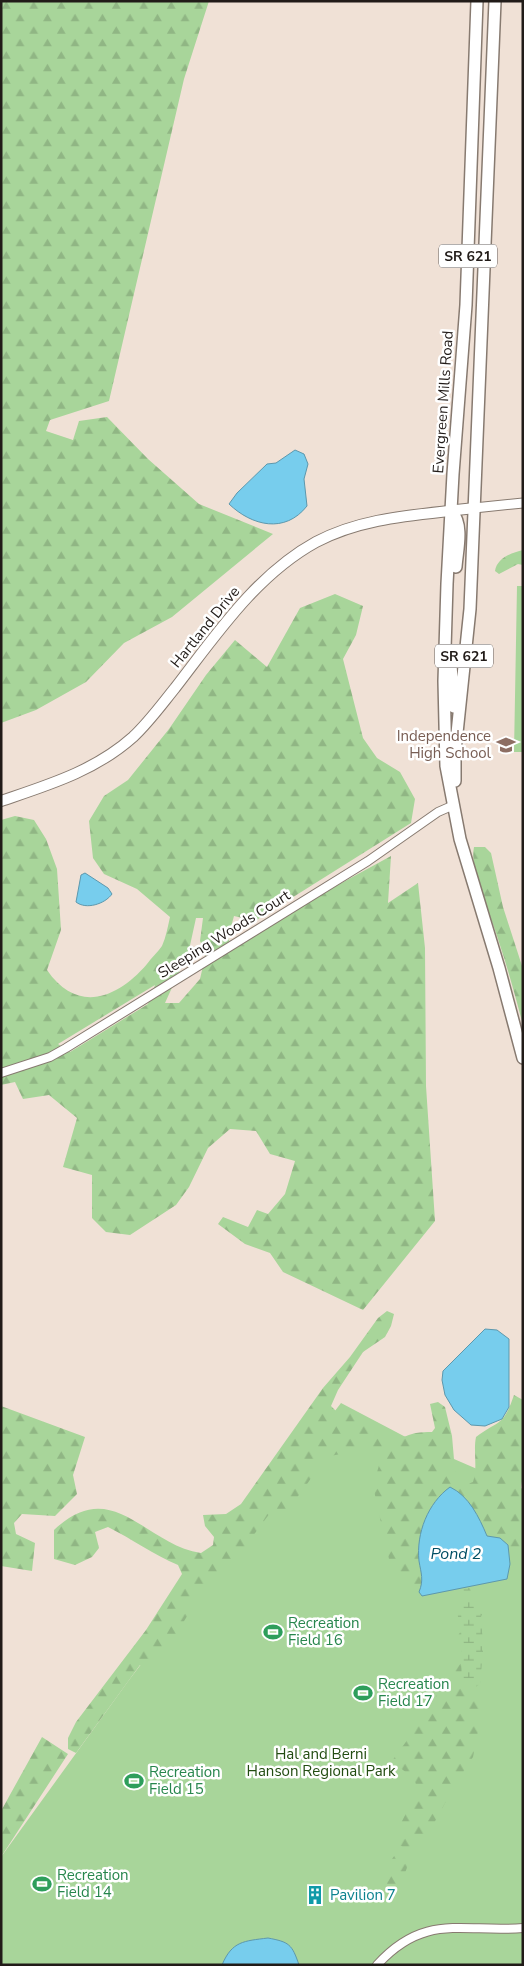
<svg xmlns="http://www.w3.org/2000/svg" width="524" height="1966" viewBox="0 0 524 1966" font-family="'Nunito Sans',sans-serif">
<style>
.green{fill:#a8d59a}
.forest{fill:url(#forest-firs);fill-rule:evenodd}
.wetland{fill:url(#wetland-marsh)}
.water{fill:#77cded;stroke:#5d98ad}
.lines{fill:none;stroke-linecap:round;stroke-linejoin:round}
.minor-casing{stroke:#877a70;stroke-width:10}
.tertiary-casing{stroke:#877a70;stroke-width:11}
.secondary-casing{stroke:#877a70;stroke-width:12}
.primary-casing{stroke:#877a70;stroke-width:14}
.minor{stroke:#fff;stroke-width:8}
.tertiary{stroke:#fff;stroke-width:9}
.secondary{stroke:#fff;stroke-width:10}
.primary{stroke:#fff;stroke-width:11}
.labels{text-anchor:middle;stroke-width:5;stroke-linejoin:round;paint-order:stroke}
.shield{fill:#fff;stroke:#645f5d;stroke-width:1}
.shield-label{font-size:14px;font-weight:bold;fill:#211b18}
.street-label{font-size:15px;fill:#211b18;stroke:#fff}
.education-label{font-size:15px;fill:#785e54;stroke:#fff;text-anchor:end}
.leisure-label{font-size:15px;fill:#27864d;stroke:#fff;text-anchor:start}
.park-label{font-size:15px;fill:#224c11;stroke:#fff}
.culture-label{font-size:15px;fill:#0d838f;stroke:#fff;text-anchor:start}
.water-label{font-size:16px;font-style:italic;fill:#004e64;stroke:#fff}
</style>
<defs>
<pattern id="forest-firs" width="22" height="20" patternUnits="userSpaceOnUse" patternTransform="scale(1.25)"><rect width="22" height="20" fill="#a8d59a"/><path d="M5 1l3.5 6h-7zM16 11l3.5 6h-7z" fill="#90b684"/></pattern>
<pattern id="wetland-marsh" width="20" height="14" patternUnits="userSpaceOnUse" patternTransform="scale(1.25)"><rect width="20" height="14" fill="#a8d59a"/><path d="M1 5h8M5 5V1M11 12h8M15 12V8" fill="none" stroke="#90b684"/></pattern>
</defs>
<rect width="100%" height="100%" fill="#f0e1d6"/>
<path class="green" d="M517 586H523V752H514Z
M341 1403 417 1443 523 1489V1965H1V1857L129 1680Z"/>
<path class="forest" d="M1 1H209L184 79 109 401 50 420 46 431 73 440 79 421 107 417 148 459 199 504 273 534 172 617 124 643 86 682 36 710 1 723Z
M523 550V565L518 564 499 574 495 571C497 558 511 553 523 550Z
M335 594 363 606 356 635 343 659 363 738 377 758 400 772 415 799 411 823 255 921 234 916 228 938 233 949 336 886 391 856 388 903 418 883 425 948 426 1086 435 1221 363 1310 283 1272 270 1253 245 1244 218 1224 223 1217 248 1227 257 1210 268 1214 285 1194 295 1161 270 1154 256 1131 230 1129 208 1148 189 1187 176 1205 130 1235 106 1232 92 1218V1175L63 1167 77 1118 49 1095 23 1099 15 1082 1 1085V820L15 816 34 820 46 839 57 869 61 930 47 970C77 1014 117 999 147 964 151 958 158 952 162 946 166 937 168 926 170 917L137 889 104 874 93 858 89 821 104 796 128 780 169 729 206 675 235 640 267 667 300 608ZM196 918H203L200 941 206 953 200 979 179 1003H165L189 950ZM155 985 148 1004 70 1052 58 1044Z
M474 847H485L491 853 503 907 523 969V1025C515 995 507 965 497 936 490 912 469 871 474 847Z
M387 1311 394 1314 391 1326 385 1337 363 1352 338 1390 331 1406 336 1411C369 1405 368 1434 394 1438 402 1439 409 1434 416 1433 421 1432 427 1432 432 1432L435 1428 430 1404 438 1402 445 1407 452 1436 455 1471 465 1485 473 1482C478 1468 473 1452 476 1437 500 1419 503 1427 514 1395L523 1400V1475L519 1500 522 1555 517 1560 513 1559 509 1556 508 1545 487 1536 480 1520 419 1560 423 1583 416 1594 396 1576 389 1559 373 1486 382 1455 380 1450 375 1449 335 1455 321 1460C312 1481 298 1494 286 1514L276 1511 270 1513 218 1583 196 1602 169 1645 160 1656 145 1666 140 1665 76 1753 68 1749V1738L76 1722 146 1630 182 1574 178 1565C154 1555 132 1539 108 1527L95 1532 99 1548 92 1557 75 1565 54 1559V1530C113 1474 145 1545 201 1553L213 1545 214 1537 205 1526 203 1515 226 1514 241 1504 323 1388 350 1357 378 1318Z
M1 1406 85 1437 73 1475 77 1494 55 1516 22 1514 14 1523 16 1534 35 1543 32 1571 1 1566Z
M461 1658 462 1684 474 1688 480 1684V1722L473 1757 455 1785 423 1843 413 1853 396 1843 399 1827 418 1790 414 1779 392 1761 416 1728 414 1726 460 1664Z
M42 1737 68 1754 1 1857V1811Z
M397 1852 410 1860 401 1883 396 1886 388 1885 385 1887 377 1880Z"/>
<path class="wetland" d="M470 1588 475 1613 482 1614 478 1626 482 1628 483 1651 480 1684 474 1688 462 1684C462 1669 464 1649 458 1636L462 1628 461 1625 455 1624V1619L458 1617 457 1608 464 1604 461 1589Z"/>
<path class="water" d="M295 450 304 454 308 464 304 479 307 506C285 534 252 526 229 504L237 493 267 464 276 463Z
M85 873 108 888 112 894C105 904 86 910 76 902L81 875Z
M485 1329 497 1330 509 1339V1407L502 1419 485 1426 471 1425 454 1410 445 1395 442 1380 443 1371Z
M450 1487C469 1496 479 1517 487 1536L500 1538 508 1545 510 1564 507 1579 422 1596 419 1592C424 1580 421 1573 419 1561 416 1533 428 1503 450 1487Z
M268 1938C289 1942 292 1944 299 1965H222C232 1941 244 1941 268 1938Z"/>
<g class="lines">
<g class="minor-casing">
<path id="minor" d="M1 1073 50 1057 66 1048 368 861 438 812 454 805
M377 1965C425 1912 463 1933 523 1928"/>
</g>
<g class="tertiary-casing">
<path id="tertiary" d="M474 508 523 503"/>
</g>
<g class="secondary-casing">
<path id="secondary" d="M1 801C48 785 95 771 133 737 149 722 162 704 175 688 216 635 256 575 316 542 365 516 421 515 474 508"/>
</g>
<g class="primary-casing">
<path id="primary" d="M477 1 466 305 453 474 447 584 444 681 446 766 460 839 499 968 523 1058
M452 512C464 525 457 551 456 567
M451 665 454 707
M455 781V752L470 609 495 1"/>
</g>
<use href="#minor" class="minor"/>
<use href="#tertiary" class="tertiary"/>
<use href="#secondary" class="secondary"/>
<use href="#primary" class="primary"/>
</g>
<defs>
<g id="school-bare" transform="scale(1.5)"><path d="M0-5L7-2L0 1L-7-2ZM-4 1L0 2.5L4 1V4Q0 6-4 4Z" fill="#8d6e63" stroke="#fff" stroke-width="2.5" paint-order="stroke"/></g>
<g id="stadium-bare" transform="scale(1.5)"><path d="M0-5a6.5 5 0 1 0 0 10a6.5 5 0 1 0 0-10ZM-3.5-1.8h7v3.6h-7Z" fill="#2e9e5b" stroke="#fff" stroke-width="2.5" paint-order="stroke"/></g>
<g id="building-bare" transform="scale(1.5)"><path d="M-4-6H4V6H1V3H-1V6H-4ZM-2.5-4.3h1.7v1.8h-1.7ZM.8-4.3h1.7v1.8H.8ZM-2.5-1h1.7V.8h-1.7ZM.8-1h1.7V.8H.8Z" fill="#0f9aa8" stroke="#fff" stroke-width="2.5" paint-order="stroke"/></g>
</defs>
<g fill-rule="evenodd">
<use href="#school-bare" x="506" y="745"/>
<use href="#stadium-bare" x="273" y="1632"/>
<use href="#stadium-bare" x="363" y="1693"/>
<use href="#stadium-bare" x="134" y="1781"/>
<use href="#stadium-bare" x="42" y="1884"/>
<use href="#building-bare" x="315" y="1895"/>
</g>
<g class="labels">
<g class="shield">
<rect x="439" y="244.5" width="58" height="23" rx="4"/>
<rect x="435" y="644.5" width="58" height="23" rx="4"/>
</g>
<g class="shield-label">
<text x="468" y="261">SR 621</text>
<text x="464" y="661">SR 621</text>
</g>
<g class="street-label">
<text transform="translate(443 402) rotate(-86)" y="5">Evergreen Mills Road</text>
<text transform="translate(205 627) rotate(-51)" y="5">Hartland Drive</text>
<text transform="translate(224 934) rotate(-32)" y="5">Sleeping Woods Court</text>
</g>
<g class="education-label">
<text x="491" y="741">Independence<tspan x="491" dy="17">High School</tspan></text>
</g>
<g class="leisure-label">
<text x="288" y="1628">Recreation<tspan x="288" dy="17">Field 16</tspan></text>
<text x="378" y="1689">Recreation<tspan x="378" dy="17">Field 17</tspan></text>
<text x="149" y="1777">Recreation<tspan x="149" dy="17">Field 15</tspan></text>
<text x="57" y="1880">Recreation<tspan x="57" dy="17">Field 14</tspan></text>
</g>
<g class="park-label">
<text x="321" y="1759">Hal and Berni<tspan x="321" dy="17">Hanson Regional Park</tspan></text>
</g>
<g class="culture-label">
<text x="330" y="1900">Pavilion 7</text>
</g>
<g class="water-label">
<text x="456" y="1559">Pond 2</text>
</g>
</g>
<rect width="524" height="1966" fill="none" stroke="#211b18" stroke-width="5"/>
</svg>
